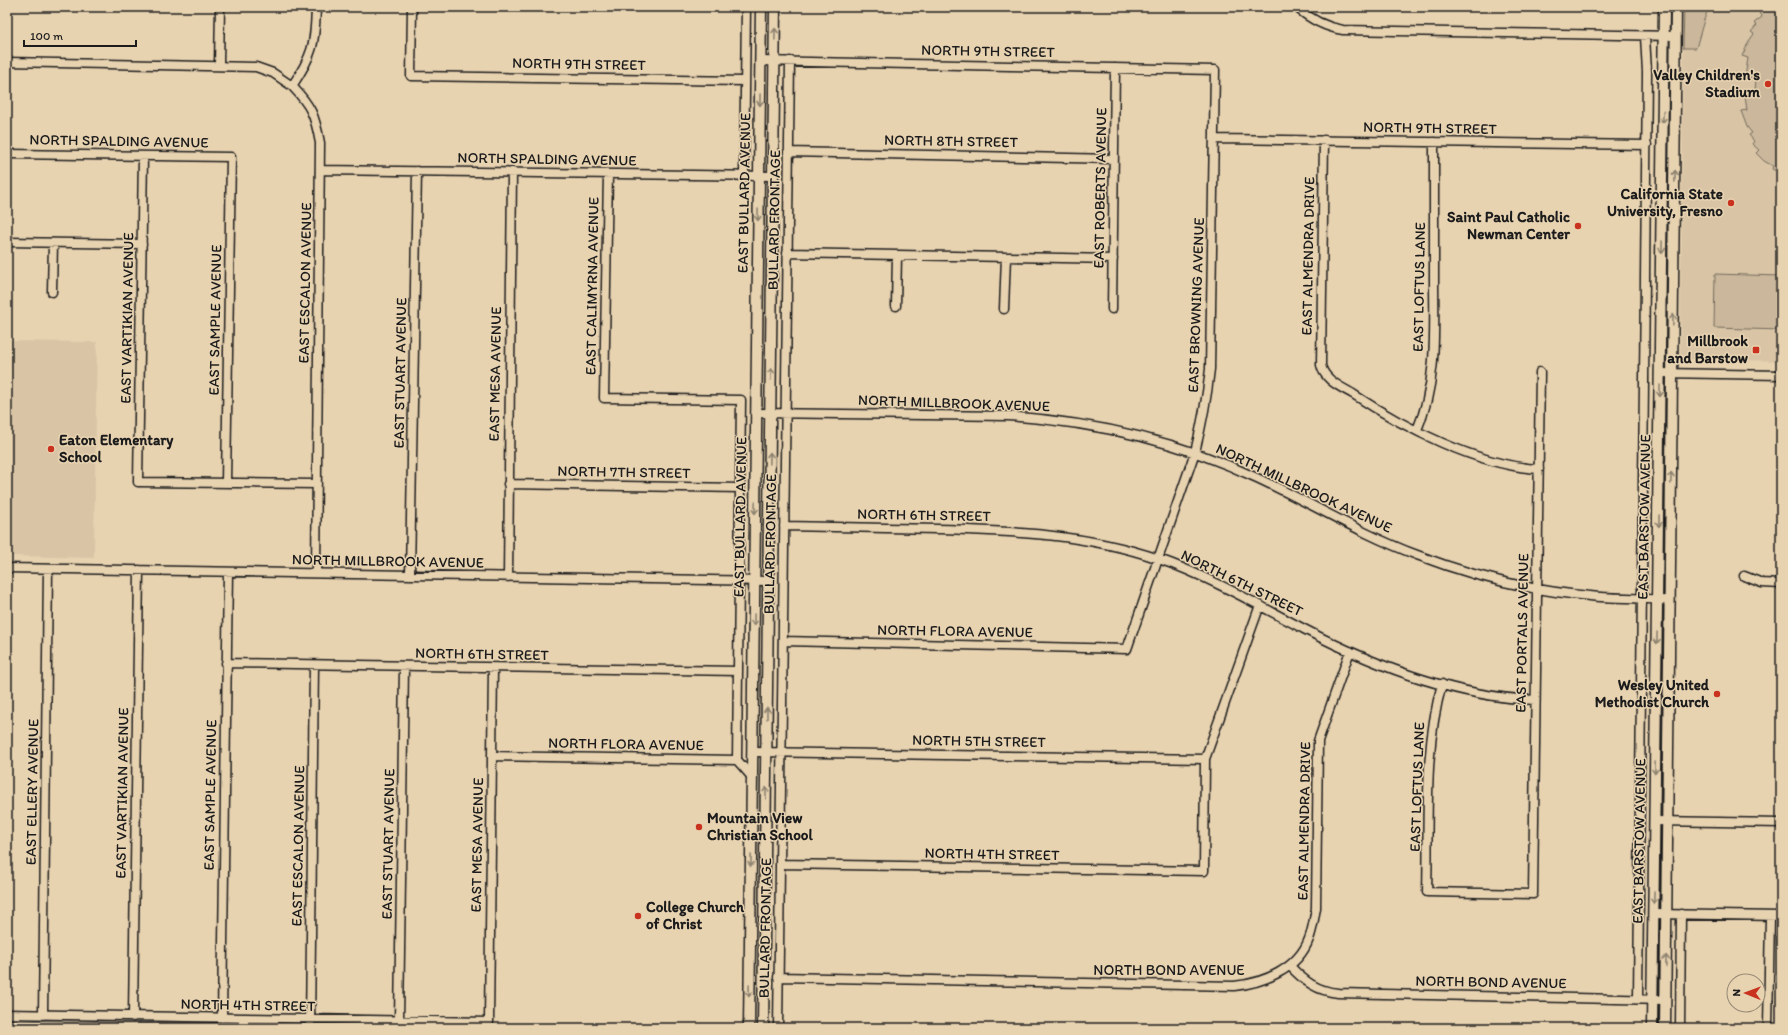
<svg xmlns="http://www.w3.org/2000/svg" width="1788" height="1035" viewBox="0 0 1788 1035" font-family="Itim,sans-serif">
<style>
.built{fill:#d9c5a6}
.green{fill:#cbb89c;stroke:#746a5c}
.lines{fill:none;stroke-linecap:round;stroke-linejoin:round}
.minor-casing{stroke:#1c1c1c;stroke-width:11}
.major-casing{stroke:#1c1c1c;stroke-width:13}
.minor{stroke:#e8d3b1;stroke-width:8}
.major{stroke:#e8d3b1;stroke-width:10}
.oneway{stroke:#8c816e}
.poi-dot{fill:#c8321e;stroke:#e8d3b1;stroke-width:1.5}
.labels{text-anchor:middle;stroke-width:3;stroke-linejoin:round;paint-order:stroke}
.street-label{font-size:15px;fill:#1c1c1c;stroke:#e8d3b1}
.poi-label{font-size:15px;font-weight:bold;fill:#1c1c1c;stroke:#e8d3b1;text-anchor:end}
</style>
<rect width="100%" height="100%" fill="#e8d3b1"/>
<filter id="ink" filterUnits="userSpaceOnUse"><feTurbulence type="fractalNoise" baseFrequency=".025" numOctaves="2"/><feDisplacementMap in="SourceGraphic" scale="8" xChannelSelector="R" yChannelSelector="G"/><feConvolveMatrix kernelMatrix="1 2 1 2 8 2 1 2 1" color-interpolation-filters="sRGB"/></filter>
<g filter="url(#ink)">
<path class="built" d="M1684 7H1781V361L1680 359Z
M7 341 97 342 94 558 7 556Z"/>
<path class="green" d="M1684 7H1709L1704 20 1696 48H1683Z
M1767 7H1781V173L1772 169 1773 166 1764 161 1756 153 1759 150 1752 144 1754 141 1749 135 1752 133 1747 127 1741 111 1747 110 1744 90 1755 91 1756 78 1745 77 1748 58 1742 56 1749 41 1754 34 1751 32 1757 25 1754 23 1762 17 1759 13Z
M1715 274 1781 276V330L1714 328Z
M7 1020 300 1025 302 1028H7Z
M321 1026 534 1028H319Z"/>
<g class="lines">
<g class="minor-casing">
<path id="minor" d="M412 7 411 76 745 81
M1296 7C1310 19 1324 27 1343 30L1676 36
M760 61 1215 70 1210 369C1207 397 1202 424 1195 452L1127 649 783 641
M7 62 256 67 273 73 292 86
M219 65 220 7
M1214 139 1647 145
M1324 140 1321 365C1324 380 1341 387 1353 394 1403 427 1478 466 1539 469
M788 152 1114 159
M7 154 231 157 226 483
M143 156 138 482 317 484
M320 170 773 176
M608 174 604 398 741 400 737 760
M744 176 746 7
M7 242 142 244
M787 253 1113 259
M52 292 53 243
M896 306 897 255
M1004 309 1006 257
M1112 309 1115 68
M1660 373 1781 375
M756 413 1008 416C1094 422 1179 441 1257 478 1311 503 1361 534 1417 555 1472 576 1532 591 1590 596 1617 599 1643 597 1670 601
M1417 430C1438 382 1434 328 1434 277 1434 232 1434 187 1434 142
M508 484 740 488
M784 526C835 527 886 528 937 529 1012 531 1087 534 1159 559 1210 577 1256 604 1304 629 1375 666 1455 697 1535 700
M7 568 768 581
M316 573 320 143C315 115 311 106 292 86 313 55 315 44 316 7
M410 575 417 171
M1744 576 1762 583 1781 584
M508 577 512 172
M226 663 738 671
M1442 684C1423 751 1429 823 1427 892L1533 894 1540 372
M753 752 1205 759
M492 756 737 760 752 777
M1655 821 1781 823
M780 864 1204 871 1205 759 1260 605
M1654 914 1781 916
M1290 966C1304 981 1317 991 1338 993L1665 1000
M778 977 1234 986C1264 983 1298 969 1309 939 1313 929 1314 918 1316 908L1318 741 1350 651
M1638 999 1647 72 1645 36
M7 1014 489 1022 493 668
M43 1015 48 569
M133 1017 139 570
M222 1018 228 572
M399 1021 404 667
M310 1028 314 665
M778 1028 790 61
M1680 1028 1681 914
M1768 1028 1770 916"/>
</g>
<g class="major-casing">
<path id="major" d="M749 1028 761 7
M763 1028 775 7
M1652 1028 1664 7
M1665 1028 1676 7"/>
</g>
<use href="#minor" class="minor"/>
<use href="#major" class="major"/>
</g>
<defs><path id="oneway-shaft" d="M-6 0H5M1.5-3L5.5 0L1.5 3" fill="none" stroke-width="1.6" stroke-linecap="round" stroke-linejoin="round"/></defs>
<g class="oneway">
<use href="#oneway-shaft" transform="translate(775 34) rotate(-89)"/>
<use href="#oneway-shaft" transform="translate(760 100) rotate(91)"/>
<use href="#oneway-shaft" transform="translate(1663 117) rotate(91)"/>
<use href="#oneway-shaft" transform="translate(1675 176) rotate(-89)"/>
<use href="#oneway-shaft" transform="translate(758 215) rotate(91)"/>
<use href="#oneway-shaft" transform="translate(1662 247) rotate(91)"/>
<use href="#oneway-shaft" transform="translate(1673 320) rotate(-89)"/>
<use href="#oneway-shaft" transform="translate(771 374) rotate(-89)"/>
<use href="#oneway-shaft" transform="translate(1660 391) rotate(91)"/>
<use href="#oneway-shaft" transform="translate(770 458) rotate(-89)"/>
<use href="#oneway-shaft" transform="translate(1671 478) rotate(-89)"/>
<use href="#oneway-shaft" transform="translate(755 508) rotate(91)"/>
<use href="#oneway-shaft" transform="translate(1659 521) rotate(91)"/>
<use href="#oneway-shaft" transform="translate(754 620) rotate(91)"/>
<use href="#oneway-shaft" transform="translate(1657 638) rotate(91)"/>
<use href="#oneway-shaft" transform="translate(767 713) rotate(-90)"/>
<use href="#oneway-shaft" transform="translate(1655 768) rotate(91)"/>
<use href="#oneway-shaft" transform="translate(766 793) rotate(-89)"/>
<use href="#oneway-shaft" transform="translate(751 861) rotate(91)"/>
<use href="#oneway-shaft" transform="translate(1654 898) rotate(91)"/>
<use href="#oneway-shaft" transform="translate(1666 961) rotate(-89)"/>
<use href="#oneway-shaft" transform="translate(749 991) rotate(91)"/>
</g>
</g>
<g class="poi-dot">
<circle cx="1768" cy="84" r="4"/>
<circle cx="1731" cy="203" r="4"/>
<circle cx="1578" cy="226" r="4"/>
<rect x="1752" y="346" width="8" height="8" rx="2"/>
<circle cx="51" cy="449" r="4"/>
<circle cx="1717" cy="694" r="4"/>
<circle cx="699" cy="827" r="4"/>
<circle cx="638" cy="916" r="4"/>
</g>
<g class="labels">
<g class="street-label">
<text transform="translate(988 51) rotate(1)" y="5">NORTH 9TH STREET</text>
<text transform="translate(579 64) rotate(1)" y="5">NORTH 9TH STREET</text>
<text transform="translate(1430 128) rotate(1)" y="5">NORTH 9TH STREET</text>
<text transform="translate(119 141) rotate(1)" y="5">NORTH SPALDING AVENUE</text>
<text transform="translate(951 141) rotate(1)" y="5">NORTH 8TH STREET</text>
<text transform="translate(547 159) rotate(1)" y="5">NORTH SPALDING AVENUE</text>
<text transform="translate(1100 188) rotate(-89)" y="5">EAST ROBERTS AVENUE</text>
<text transform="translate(744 193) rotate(-89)" y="5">EAST BULLARD AVENUE</text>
<text transform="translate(774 220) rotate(-89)" y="5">BULLARD FRONTAGE</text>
<text transform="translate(1308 256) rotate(-89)" y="5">EAST ALMENDRA DRIVE</text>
<text transform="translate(305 283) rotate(-89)" y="5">EAST ESCALON AVENUE</text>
<text transform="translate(592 286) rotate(-89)" y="5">EAST CALIMYRNA AVENUE</text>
<text transform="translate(1419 287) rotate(-89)" y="5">EAST LOFTUS LANE</text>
<text transform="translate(1196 305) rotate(-88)" y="5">EAST BROWNING AVENUE</text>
<text transform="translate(127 318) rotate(-89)" y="5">EAST VARTIKIAN AVENUE</text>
<text transform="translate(215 320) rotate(-89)" y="5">EAST SAMPLE AVENUE</text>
<text transform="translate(400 373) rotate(-89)" y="5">EAST STUART AVENUE</text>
<text transform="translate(495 374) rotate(-89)" y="5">EAST MESA AVENUE</text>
<text transform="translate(954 403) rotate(2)" y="5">NORTH MILLBROOK AVENUE</text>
<text transform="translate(624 472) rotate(1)" y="5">NORTH 7TH STREET</text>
<text transform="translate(1304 488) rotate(25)" y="5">NORTH MILLBROOK AVENUE</text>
<text transform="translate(924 515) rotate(1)" y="5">NORTH 6TH STREET</text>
<text transform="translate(740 517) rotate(-89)" y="5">EAST BULLARD AVENUE</text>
<text transform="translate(1644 517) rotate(-89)" y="5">EAST BARSTOW AVENUE</text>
<text transform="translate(770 544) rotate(-89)" y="5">BULLARD FRONTAGE</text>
<text transform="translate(388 561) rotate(1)" y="5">NORTH MILLBROOK AVENUE</text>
<text transform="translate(1242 583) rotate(26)" y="5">NORTH 6TH STREET</text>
<text transform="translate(955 631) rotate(1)" y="5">NORTH FLORA AVENUE</text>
<text transform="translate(1522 633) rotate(-89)" y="5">EAST PORTALS AVENUE</text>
<text transform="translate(482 654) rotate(1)" y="5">NORTH 6TH STREET</text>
<text transform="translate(979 741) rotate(1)" y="5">NORTH 5TH STREET</text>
<text transform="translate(626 744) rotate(1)" y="5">NORTH FLORA AVENUE</text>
<text transform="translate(1417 787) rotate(-88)" y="5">EAST LOFTUS LANE</text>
<text transform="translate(32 792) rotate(-89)" y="5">EAST ELLERY AVENUE</text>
<text transform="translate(122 793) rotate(-89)" y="5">EAST VARTIKIAN AVENUE</text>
<text transform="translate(210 795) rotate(-89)" y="5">EAST SAMPLE AVENUE</text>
<text transform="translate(1304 821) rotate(-89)" y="5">EAST ALMENDRA DRIVE</text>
<text transform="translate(1639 841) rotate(-89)" y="5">EAST BARSTOW AVENUE</text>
<text transform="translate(388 844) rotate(-89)" y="5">EAST STUART AVENUE</text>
<text transform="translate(477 845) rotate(-89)" y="5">EAST MESA AVENUE</text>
<text transform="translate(298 846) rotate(-89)" y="5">EAST ESCALON AVENUE</text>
<text transform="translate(992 854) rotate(1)" y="5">NORTH 4TH STREET</text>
<text transform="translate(765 928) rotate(-89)" y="5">BULLARD FRONTAGE</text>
<text x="1169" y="975">NORTH BOND AVENUE</text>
<text transform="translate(1491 982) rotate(1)" y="5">NORTH BOND AVENUE</text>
<text transform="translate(248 1005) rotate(1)" y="5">NORTH 4TH STREET</text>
</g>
<g class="poi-label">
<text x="1760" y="80">Valley Children's<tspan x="1760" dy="17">Stadium</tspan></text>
<text x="1723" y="199">California State<tspan x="1723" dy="17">University, Fresno</tspan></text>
<text x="1570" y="222">Saint Paul Catholic<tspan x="1570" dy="17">Newman Center</tspan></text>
<text x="1748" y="346">Millbrook<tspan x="1748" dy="17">and Barstow</tspan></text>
<text x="59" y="445" text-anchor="start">Eaton Elementary<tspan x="59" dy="17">School</tspan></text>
<text x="1709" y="690">Wesley United<tspan x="1709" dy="17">Methodist Church</tspan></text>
<text x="707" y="823" text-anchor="start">Mountain View<tspan x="707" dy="17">Christian School</tspan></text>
<text x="646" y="912" text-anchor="start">College Church<tspan x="646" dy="17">of Christ</tspan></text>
</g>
</g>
<rect width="1788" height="1035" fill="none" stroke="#e8d3b1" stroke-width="24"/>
<rect x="12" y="12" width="1764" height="1011" fill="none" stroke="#1c1c1c" stroke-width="1.5" filter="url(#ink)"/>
<g transform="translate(1746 993) rotate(271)"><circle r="19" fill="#e8d3b1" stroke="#968a75"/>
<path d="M0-3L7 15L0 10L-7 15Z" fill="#c8321e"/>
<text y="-6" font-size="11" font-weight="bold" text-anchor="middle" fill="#1c1c1c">N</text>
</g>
<path d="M24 40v6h112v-6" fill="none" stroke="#1c1c1c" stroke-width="2"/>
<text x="30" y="40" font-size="12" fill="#1c1c1c" stroke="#e8d3b1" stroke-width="3" paint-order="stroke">100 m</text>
</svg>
